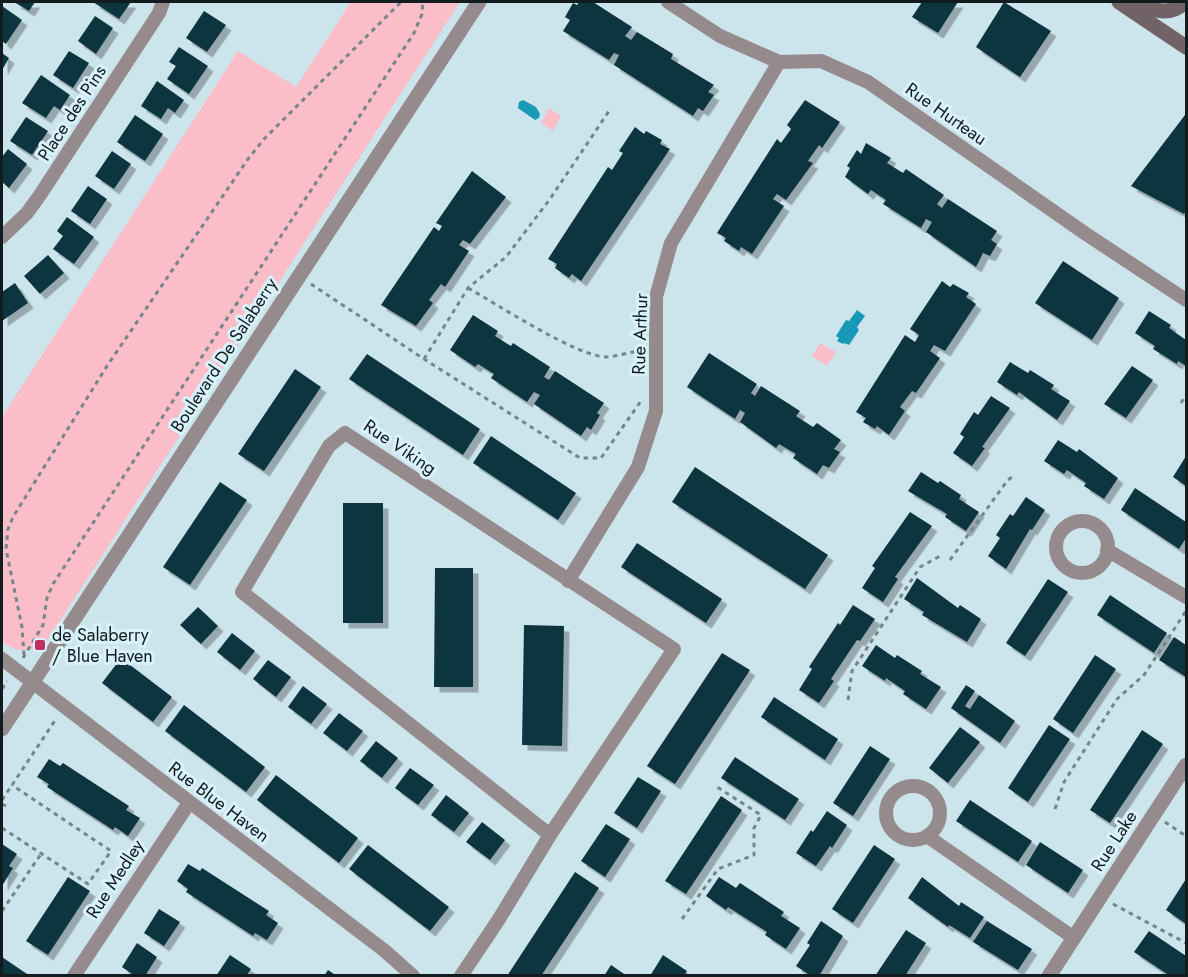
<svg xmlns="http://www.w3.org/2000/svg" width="1188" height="977" viewBox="0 0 1188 977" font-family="Jost,sans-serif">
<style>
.green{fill:#fbbdc8}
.water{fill:#1899b8}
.building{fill:#11343f;filter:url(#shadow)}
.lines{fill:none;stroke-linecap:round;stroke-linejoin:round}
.path{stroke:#74858b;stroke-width:3;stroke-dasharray:4.5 4.5;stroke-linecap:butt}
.minor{stroke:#958b8c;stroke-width:14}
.tertiary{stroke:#958b8c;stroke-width:15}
.secondary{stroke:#716365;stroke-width:15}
.poi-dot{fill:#bf305e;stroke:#d9f1fa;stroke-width:2}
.labels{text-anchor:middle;stroke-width:6;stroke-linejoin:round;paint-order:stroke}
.street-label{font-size:18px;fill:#121b1e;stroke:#d9f1fa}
.poi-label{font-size:18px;fill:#121b1e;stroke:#d9f1fa;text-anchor:start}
</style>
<defs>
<filter id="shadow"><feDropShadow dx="5.5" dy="5.5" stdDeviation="0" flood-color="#0004"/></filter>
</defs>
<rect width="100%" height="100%" fill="#cce4ec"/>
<path class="green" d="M351 2H460L43 647C29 652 13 652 2 641V417L238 51 296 87Z
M549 108 561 116 553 131 541 123Z
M820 343 836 352 827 366 812 356Z"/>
<path class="water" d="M523 100 536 107 540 114 539 118 535 120 518 108 519 102Z
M857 310 865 316 857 327 859 330 849 345 844 343 843 344 837 341 839 338 836 336 846 320 849 321Z"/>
<path class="building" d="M14 2H35L29 11Z
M93 2H131L119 19Z
M579 2H593L632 27 625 36 631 40 637 32 673 54 671 59 714 85 708 92 714 95 703 111 698 108 693 116 614 65 619 55 614 53 609 60 563 31 570 20 565 17 573 3 577 5Z
M922 2H958L938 33 912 17Z
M1004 2 1051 31 1020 77 976 47Z
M2 6 22 20 6 44 2 41Z
M204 11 226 25 207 52 186 38Z
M95 16 113 28 96 54 78 41Z
M179 47 208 66 189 94 167 79 176 66 169 62Z
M69 51 89 63 73 88 53 75Z
M2 53 9 58 2 70Z
M41 75 70 95 60 110 54 106 46 118 22 103Z
M157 81 184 100 175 113 168 108 161 119 141 106Z
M805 100 840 122 822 148 819 145 808 161 813 163 786 200 777 194 773 199 784 206 752 254 741 247 739 251 724 241 726 238 717 233 777 139 781 143 791 129 787 125Z
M135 115 163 134 145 161 117 142Z
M1185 115 1186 116V211L1184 214 1131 186Z
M26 117 48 131 32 155 10 141Z
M635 127 644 134 646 131 662 140 660 144 670 149 581 281 572 274 569 278 555 268 557 264 548 259 608 167 612 170 623 153 619 151Z
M866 143 891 158 887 163 903 173 906 169 944 195 937 204 942 208 948 199 997 231 991 240 997 244 990 256 983 253 976 267 926 232 932 222 926 219 921 228 883 204 886 200 871 190 868 194 845 177 850 168 847 166 857 150 861 154Z
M8 149 27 164 9 188 2 182V157Z
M112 151 131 164 114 189 95 176Z
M472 171 506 197 470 244 463 240 459 245 469 251 445 287 441 284 429 300 433 303 416 326 381 305 434 227 439 231 442 226 436 223Z
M88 186 107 199 90 224 71 211Z
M67 217 94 237 74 264 53 249 63 236 57 231Z
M48 255 64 273 40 294 24 276Z
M1063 261 1119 298 1092 340 1035 303Z
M942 281 950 287 953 284 969 293 966 297 976 304 945 351 934 345 930 351 940 358 916 393 912 391 900 407 905 411 889 435 877 426 875 429 863 422 866 418 856 412 905 335 915 342 919 335 910 329Z
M15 283 28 303 2 321V292Z
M1149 311 1171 325 1169 328 1186 340V366L1178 361 1177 364 1153 349 1155 346 1135 333Z
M473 315 498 331 495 336 511 346 513 343 550 367 544 377 549 380 555 371 604 403 597 413 600 415 591 430 587 427 581 436 534 404 540 395 534 392 527 402 491 378 494 374 478 364 475 367 450 350Z
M709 353 757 384 751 393 755 396 761 386 800 411 796 416 813 427 817 423 841 440 834 449 840 452 829 468 823 465 817 474 793 458 796 454 779 444 776 448 740 422 745 413 740 410 735 419 687 387Z
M367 354 480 429 463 455 349 379Z
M1010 362 1028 373 1030 370 1054 385 1051 389 1070 401 1057 420 1019 392 1017 395 997 382Z
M1132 366 1153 380 1126 418 1104 404Z
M295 369 321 387 264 471 238 454Z
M991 396 1010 408 982 447 985 448 972 466 953 453 964 437 960 434 974 412 978 415Z
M491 436 576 493 558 520 473 463Z
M1058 440 1077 452 1079 449 1118 478 1104 499 1084 486 1086 483 1067 470 1064 474 1044 461Z
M1186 456V486L1173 477Z
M695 467 828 555 805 589 672 502Z
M921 472 938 483 940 481 961 495 959 499 979 512 966 531 945 517 947 514 908 491Z
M220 482 247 500 190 585 163 567Z
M1135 488 1186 522V538L1179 549 1121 510Z
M1026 497 1045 510 1032 530 1030 529 1006 569 988 556 1000 538 996 535 1010 514 1013 516Z
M343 503H383V623H343Z
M910 512 932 526 895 577 898 579 883 602 862 588 875 568 872 566Z
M637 543 722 599 706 623 621 567Z
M435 568H473V687H434Z
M917 578 958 608 960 605 981 619 967 642 922 615 924 612 904 599Z
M1048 579 1068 592 1025 656 1006 643Z
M1110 595 1167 633 1154 653 1097 615Z
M853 605 875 619 860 641 857 640 831 679 834 681 819 703 799 690 812 669 809 667 838 623 840 625Z
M198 607 218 626 201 644 180 625Z
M524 625 564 626 562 746 522 745Z
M232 633 255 651 240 670 217 652Z
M1174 637 1186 645V677L1159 660Z
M876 645 895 658 897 655 922 671 920 674 941 687 926 709 903 694 905 691 886 678 885 681 862 666Z
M722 653 750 670 675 784 647 766Z
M1095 655 1116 669 1073 733 1053 719Z
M121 658 172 697 153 722 102 683Z
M268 660 291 677 276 697 253 679Z
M966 685 975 691 965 706 970 709 979 695 1015 721 1000 743 951 708Z
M303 686 327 704 311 724 288 707Z
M774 697 838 739 825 760 761 717Z
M184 705 265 767 246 792 165 731Z
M339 713 363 731 347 751 323 733Z
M1049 725 1070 739 1028 802 1008 788Z
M960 727 980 742 948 783 929 768Z
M1142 730 1163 744 1110 823 1090 810Z
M376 741 398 758 382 778 360 761Z
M870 746 890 759 853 816 833 803Z
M735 757 799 799 785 820 721 778Z
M49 759 60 766 63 763 129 806 126 810 140 818 128 836 115 827 113 830 47 787 49 784 37 777Z
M410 768 434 785 418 805 395 788Z
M276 775 358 838 339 863 257 800Z
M638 777 661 791 637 828 614 813Z
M446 795 469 813 454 832 431 815Z
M721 796 742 810 686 894 665 881Z
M970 800 1032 841 1018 862 956 821Z
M827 811 847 825 832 848 830 846 816 866 796 853 811 830 813 832Z
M482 822 505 840 490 860 466 842Z
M606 824 630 839 605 877 581 861Z
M1040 842 1083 870 1068 893 1026 865Z
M2 844 17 854 9 866 13 868 2 886Z
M368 845 449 907 430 931 349 869Z
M874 845 895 859 853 923 832 909Z
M188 864 200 871 202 868 269 911 266 915 278 923 267 940 255 933 253 936 186 892 188 889 177 881Z
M575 872 599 888 541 976H507Z
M68 877 90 891 48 955 26 941Z
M719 877 736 888 740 883 784 912 781 916 800 928 786 949 765 935 767 932 728 907 726 910 706 896Z
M922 877 959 906 961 902 984 917 970 938 949 925 948 927 908 898Z
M1186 879V924L1166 910Z
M159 909 180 922 164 946 144 933Z
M821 921 843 936 819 976H811L796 966 810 945 807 943Z
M987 921 1032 949 1018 970 973 942Z
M906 930 926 943 905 976H875Z
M1149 931 1186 956V976H1170L1134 952Z
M137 943 157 957 145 976H135L122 967Z
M230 955 251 969 246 976H216Z
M663 955 687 971 684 976H650Z
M2 957 30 976H2Z
M611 965 627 976H604Z
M328 970 337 976H324Z"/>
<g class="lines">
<path class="path" d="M311 284 424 359 580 458H601L641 401
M468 288C497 304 577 357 607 357 619 356 632 351 643 351
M424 359 468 288 506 257 550 199 611 108
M1181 403 1186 395
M950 560 1007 481 1013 476
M24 655 22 627 6 549 8 529 13 517 107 366 248 159 265 138 401 2
M23 658 43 625 47 598 53 584 414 33 422 14 423 2
M2 689 7 681
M848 700 852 671 920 567 942 555
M2 800 56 719
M2 804 6 806
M1055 809 1064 782 1117 699 1144 675 1186 611
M1165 822 1186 836
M2 828 88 884 111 851 12 785
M1113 904 1186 943
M2 911 41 854
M682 919 718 869 754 855V828L761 815 717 787
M283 976V975"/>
<path class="minor" d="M668 2 720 36 779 62 821 61 868 82 1086 234 1186 300
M2 237 27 213 40 195 159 13 163 2
M1056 547a26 26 0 1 1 52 0a26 26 0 1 1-52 0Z
M1107 550 1186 597
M568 581 638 467 656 411V297L671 243 779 62
M2 659 385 951 413 976
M886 813a27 27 0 1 1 54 0a27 27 0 1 1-54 0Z
M927 836 1074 938
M74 976 189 803
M461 976 499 919 550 835 674 649 345 433 329 446 242 592 550 835"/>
<path class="tertiary" d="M2 729 479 2
M1049 976 1186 765"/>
<path class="secondary" d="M1119 2 1186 47
M1129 2C1149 7 1167 19 1184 3"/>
</g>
<rect class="poi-dot" x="34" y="639" width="12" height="12" rx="3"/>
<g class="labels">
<g class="street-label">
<text transform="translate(72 113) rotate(-57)" y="6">Place des Pins</text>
<text transform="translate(946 114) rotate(35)" y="6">Rue Hurteau</text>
<text transform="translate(640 334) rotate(-88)" y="6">Rue Arthur</text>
<text transform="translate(224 355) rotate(-57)" y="6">Boulevard De Salaberry</text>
<text transform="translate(400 447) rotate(34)" y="6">Rue Viking</text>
<text transform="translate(219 802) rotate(37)" y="6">Rue Blue Haven</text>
<text transform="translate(1114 841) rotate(-57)" y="6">Rue Lake</text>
<text transform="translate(115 879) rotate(-57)" y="6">Rue Medley</text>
</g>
<g class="poi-label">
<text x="52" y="641">de Salaberry<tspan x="52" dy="21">/ Blue Haven</tspan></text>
</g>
</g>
<rect width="1188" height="977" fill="none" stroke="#121b1e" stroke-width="6"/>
</svg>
